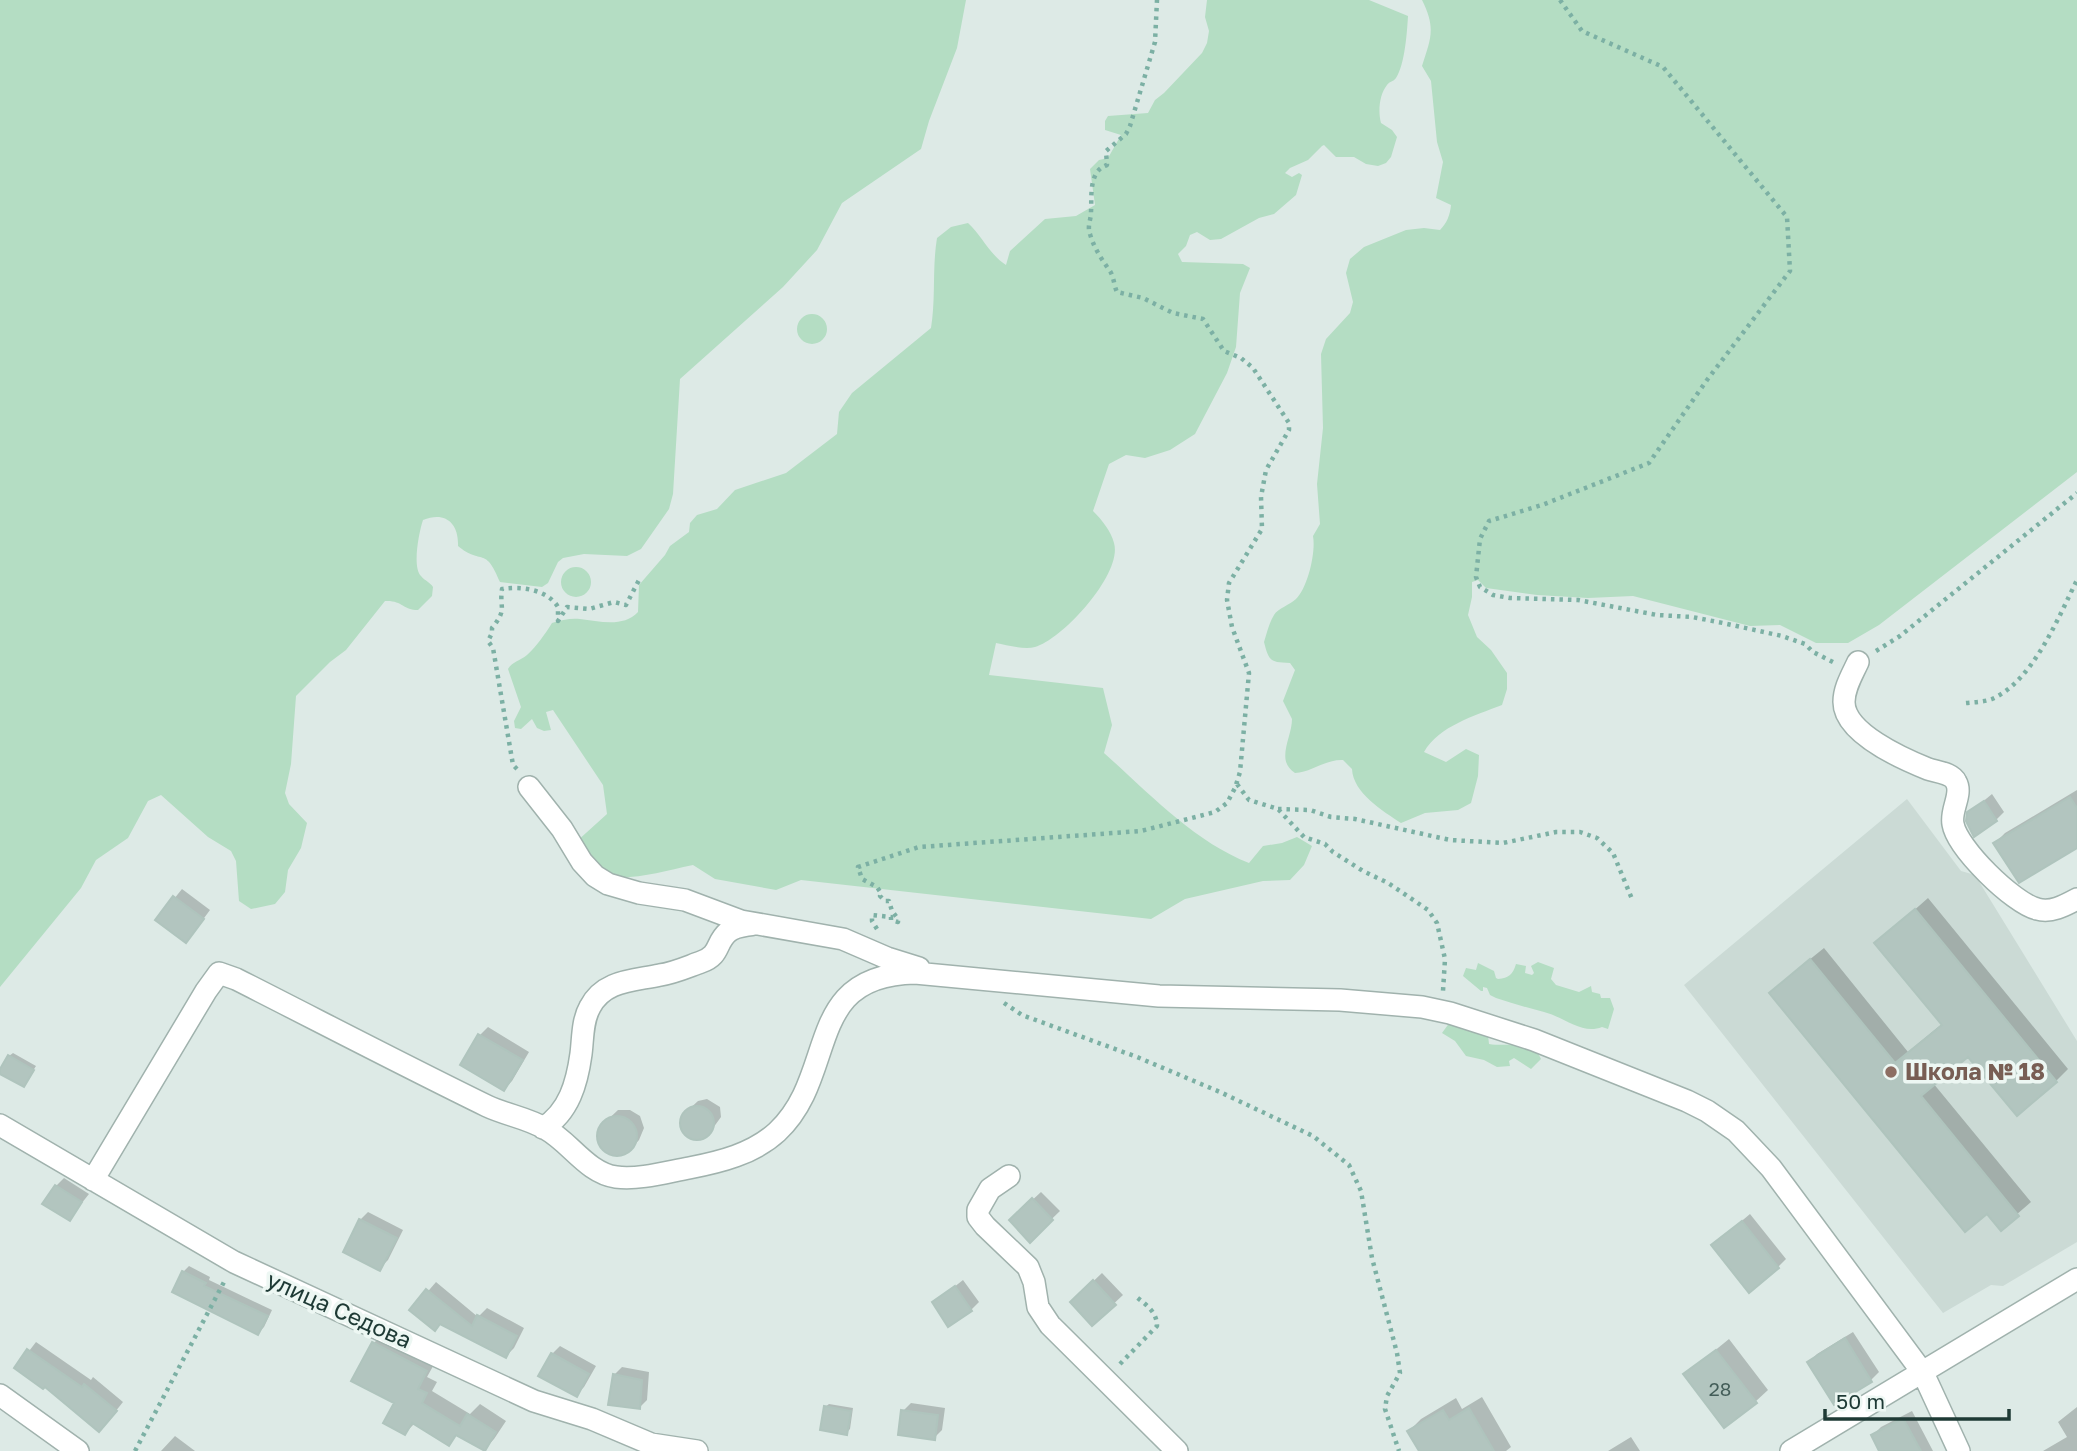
<svg xmlns="http://www.w3.org/2000/svg" width="2077" height="1451" viewBox="0 0 2077 1451" font-family="'Golos Text',sans-serif">
<style>
.built{fill:#cbdad5}
.green{fill:#b4ddc3}
.shadow{fill:#0003}
.building{fill:#b2c5bf;stroke:#afc4bd;stroke-width:2}
.lines{fill:none;stroke-linecap:round;stroke-linejoin:round}
.minor-casing{stroke:#a0b2ad;stroke-width:24}
.path{stroke:#7cb0a4;stroke-width:4.5;stroke-dasharray:3.5 5;stroke-linecap:butt}
.minor{stroke:#fff;stroke-width:21}
.education-dot{fill:#8d6e63;stroke:#edf7f3;stroke-width:2.5}
.labels{text-anchor:middle;stroke-width:7;stroke-linejoin:round;paint-order:stroke}
.number-label{font-size:19px;fill:#435d58}
.education-label{font-size:23px;font-weight:bold;fill:#785e54;stroke:#edf7f3;text-anchor:start}
.street-label{font-size:23px;fill:#1e3a35;stroke:#edf7f3}
</style>
<rect width="100%" height="100%" fill="#ddeae6"/>
<path class="built" d="M1907 799 1961 871 1975 875 2077 1041V1242L2003 1286 1991 1285 1943 1313 1684 985Z"/>
<path class="green" d="M0 0H966L957 48 929 121 921 149 842 203 817 250 783 287 680 379 673 494 669 509 641 549 627 556 584 554 563 558 558 562 548 583 542 587 500 582C485 545 482 566 458 546 459 523 445 511 423 520 419 532 412 567 421 576 425 581 430 582 433 587L432 596 418 610C403 610 402 600 385 601L346 650 330 662 296 696 291 764 285 793 289 804 307 823 301 848 288 870 285 892 275 904 251 909 239 901 236 861 231 851 208 837 161 795 148 801 128 838 96 860 81 888 0 987Z
M1207 0H1369L1408 16C1407 32 1405 64 1396 78 1392 83 1391 80 1387 85 1379 95 1378 112 1381 123L1392 130 1397 137 1391 157 1386 163 1378 166 1366 164 1354 157H1336L1324 145 1322 146 1308 160 1290 168 1285 173 1292 177 1299 173 1302 175 1296 195 1274 214 1259 218 1221 239 1210 240 1197 232 1190 235 1186 246 1178 254 1182 262 1243 264 1250 268 1240 293 1236 347 1227 373 1195 434 1170 450 1145 458 1126 455 1109 464 1093 511C1102 520 1111 531 1114 543 1123 573 1063 639 1035 647 1024 650 1007 645 996 643L989 675 1103 688 1112 725 1104 753C1148 792 1193 841 1249 863L1263 846 1282 843 1297 837 1312 846 1304 865 1290 880 1263 881 1185 899 1151 919 801 880 776 890 715 879 693 865C659 872 631 882 597 875L576 842 607 814 603 785 553 710 546 712 551 730 544 731 537 728 532 719 521 729 515 728 514 721 521 707 508 669C513 661 520 661 527 655 537 646 545 634 552 623 561 620 571 618 580 619 599 621 623 628 638 612L639 585 665 555 670 546 689 532 690 523 697 515 717 509 735 490 786 473 837 434 839 412 852 393 931 328C936 298 932 268 937 238L951 227 968 223C982 236 990 255 1006 265L1010 251 1045 219 1076 216 1095 205 1090 169 1099 160 1108 158 1121 135 1105 130V121L1108 116 1148 113 1155 100 1164 93 1202 53 1207 43 1209 31 1205 17Z
M1422 0H2077V472L1879 625 1848 643H1816L1780 625 1750 626 1633 596 1588 598 1537 595 1486 588 1478 580 1472 582V597L1468 615 1477 637 1491 650 1507 673V689L1502 705C1474 716 1439 726 1424 752L1446 762 1466 749 1479 755 1478 776 1471 803 1458 810 1425 813 1401 823C1383 811 1353 793 1352 769L1343 760C1326 759 1312 772 1295 773 1275 760 1292 738 1292 719L1283 701 1295 670 1290 663C1271 662 1269 662 1264 642 1267 633 1269 623 1274 615 1278 608 1290 605 1296 599 1308 587 1316 552 1313 536L1320 524 1317 484 1323 428 1321 354 1326 339 1350 313 1353 302 1346 273 1350 259 1364 247 1406 230 1424 228 1440 230C1447 223 1450 215 1451 205L1436 198 1443 162 1437 142 1431 81 1422 66C1431 38 1436 28 1422 0Z
M797 329a15 15 0 1 1 30 0a15 15 0 1 1-30 0Z
M561 582a15 15 0 1 1 30 0a15 15 0 1 1-30 0Z
M1538 962 1554 968 1551 979 1556 985 1579 992 1591 986 1592 992 1600 994 1601 998H1610L1614 1009 1608 1029 1602 1027C1582 1035 1564 1017 1544 1012 1528 1008 1512 1003 1496 998L1490 995 1487 988 1483 987V991H1481L1463 976 1466 968 1476 970 1478 963 1494 971 1496 978 1498 979C1509 978 1513 974 1516 964L1526 966 1525 973 1532 975 1534 973 1531 966Z
M1450 1022 1459 1025 1461 1029 1488 1035 1489 1044C1506 1047 1533 1039 1541 1059L1531 1069 1514 1058 1509 1061 1510 1066 1497 1067 1484 1060 1466 1056 1455 1041 1442 1033Z"/>
<path class="shadow" d="M2077 790V847L1995 843 2005 833Z
M1992 794 2004 812 1996 820 1969 813Z
M182 889 210 910 193 933 157 920Z
M1928 898 2068 1069 2056 1081 1969 1054 1933 1083 2031 1202 2001 1228 1783 981 1824 948 1908 1052 1943 1023 1877 943Z
M488 1027 529 1052 512 1081 504 1089 462 1064 480 1035Z
M13 1053 36 1066 24 1085 9 1056Z
M707 1099 720 1107 721 1117 708 1135 698 1139 688 1136 682 1128 685 1113 698 1101Z
M618 1110H630L640 1116 644 1128 639 1140 631 1149 619 1155H613L608 1153 600 1144 599 1132 600 1127Z
M64 1178 89 1194 69 1219 56 1186Z
M1041 1192 1060 1211 1030 1240 1011 1220Z
M368 1212 403 1230 388 1260 380 1268 360 1220Z
M1750 1214 1786 1259 1778 1267 1713 1245Z
M189 1266 210 1277 209 1280 272 1310 264 1327 258 1333 183 1272Z
M1102 1273 1123 1295 1092 1324 1080 1294Z
M963 1280 979 1302 971 1310 934 1303Z
M436 1282 478 1317 487 1308 524 1328 514 1348 506 1356 441 1322 412 1310Z
M384 1332 437 1359 427 1377 437 1382 432 1391 470 1414 480 1404 506 1421 494 1439 484 1450 458 1434 449 1444 415 1423 405 1433 374 1343Z
M1853 1332 1879 1372 1871 1380 1809 1362 1817 1354Z
M1729 1339 1768 1390 1755 1402 1686 1374Z
M36 1342 91 1380 93 1377 123 1402 107 1422 16 1368Z
M560 1346 596 1366 584 1387 576 1395 552 1354Z
M622 1367 649 1372 647 1400 639 1408 614 1375Z
M1482 1397 1511 1447 1506 1451H1421L1409 1431 1421 1419 1456 1398 1462 1409Z
M911 1403 945 1408 942 1430 934 1438 903 1411Z
M829 1404 853 1408 850 1429 846 1433 825 1407Z
M2077 1407V1451H2043L2067 1437 2058 1422Z
M1912 1411 1933 1451H1881L1873 1435 1881 1427Z
M175 1436 195 1451H161Z
M1631 1437 1640 1451H1608Z"/>
<path class="building" d="M2070 797 2077 808V848L2019 883 1993 843Z
M1984 801 1997 821 1974 837 1966 821 1967 812Z
M173 896 204 919 186 943 155 920Z
M1915 909 2057 1082 2017 1116 1968 1057 1921 1096 2019 1216 2001 1231 1987 1214 1965 1232 1769 993 1810 959 1895 1063 1942 1025 1874 943Z
M478 1034 523 1060 504 1091 460 1065Z
M8 1055 34 1070 24 1087 0 1074V1069Z
M680 1123a17 17 0 1 1 34 0a17 17 0 1 1-34 0Z
M597 1136a20 20 0 1 1 40 0a20 20 0 1 1-40 0Z
M55 1185 82 1202 70 1221 42 1204Z
M1032 1198 1053 1220 1030 1243 1009 1220Z
M359 1219 397 1238 380 1271 343 1252Z
M1742 1221 1779 1268 1749 1293 1711 1245Z
M182 1271 206 1283 204 1286 268 1316 258 1335 172 1292Z
M1093 1280 1116 1305 1092 1326 1070 1302Z
M955 1286 972 1311 948 1327 932 1302Z
M426 1289 472 1326 477 1315 517 1336 506 1358 440 1324 435 1331 409 1310Z
M1845 1338 1872 1382 1834 1405 1807 1362Z
M372 1342 427 1371 418 1389 427 1393 422 1403 460 1426 467 1414 496 1432 485 1451 456 1435 449 1446 412 1423 405 1435 383 1423 394 1403 351 1381Z
M27 1349 82 1387 84 1384 117 1411 99 1432 45 1387 43 1389 14 1368Z
M1716 1350 1757 1403 1724 1428 1683 1374Z
M551 1353 589 1374 577 1397 538 1376Z
M613 1374 642 1380 640 1409 608 1405Z
M824 1406 851 1411 847 1435 820 1430Z
M1469 1408 1494 1451H1419L1407 1431 1443 1410 1449 1420Z
M901 1410 938 1415 935 1440 898 1435Z
M1903 1418 1921 1451H1879L1871 1435Z"/>
<g class="lines">
<g class="minor-casing">
<path id="minor" d="M1858 662C1852 675 1844 688 1844 702 1844 733 1903 759 1928 769 1937 772 1952 773 1956 782 1963 794 1950 810 1953 824 1957 848 2013 903 2037 909 2051 913 2064 906 2077 899
M529 787 562 829 582 862 595 876 608 884 639 893 685 900 741 921 843 939 887 958 919 968
M0 1125 234 1262 534 1401 592 1419 651 1444 697 1451
M543 1128C569 1112 577 1083 581 1054 583 1039 582 1021 590 1007 604 980 633 981 660 975 674 973 687 967 701 962 721 955 715 943 728 932 735 926 745 926 754 924
M1009 1176 990 1189 978 1210V1217L985 1226 1028 1267 1034 1282 1038 1307 1050 1325 1177 1451
M93 1180 206 991 219 973 236 979C319 1021 403 1065 487 1106 506 1115 528 1118 546 1129 570 1142 587 1173 616 1177 639 1180 667 1172 689 1168 720 1162 753 1154 777 1132 839 1074 802 975 915 973L1159 996 1340 1000 1422 1007 1450 1013 1534 1040 1687 1101 1707 1111 1736 1131 1771 1168 1923 1373 1959 1451
M0 1395 78 1451
M1791 1451 2077 1279"/>
</g>
<path class="path" d="M1560 0 1582 31 1663 67 1787 217 1790 271 1707 380 1649 463 1542 505 1489 521 1480 539 1476 577 1480 587 1493 595 1510 598 1578 600 1657 615 1692 617 1723 623 1782 636 1805 644 1813 652 1833 662
M1876 651 1900 636 2077 493
M1966 703C1975 702 1984 702 1992 699 2033 681 2058 618 2077 580
M517 769 513 765 493 648 488 641 492 633V628C508 608 499 609 502 589 520 586 547 589 558 607V621L567 607 589 609 614 602 626 605 639 580
M1237 784 1249 800 1278 809 1304 837 1325 844 1333 852 1363 871 1388 883 1428 910 1437 923 1445 959 1443 991
M1278 809 1310 810 1331 817 1355 819 1450 840 1503 843 1556 832H1580L1597 838 1613 853 1632 899
M877 929 872 921V915L891 917V920L898 922V919L892 911 889 901H885L880 896 881 893 877 887 862 879 858 867 919 847 1141 831 1215 812 1227 803 1235 788 1240 772 1249 673 1232 627 1227 600 1229 583 1262 529 1261 497 1266 470 1289 430V423L1253 368 1241 358 1224 351 1203 319 1173 313 1143 298 1117 292C1114 286 1114 277 1110 271 1102 260 1094 248 1090 234 1087 226 1091 220 1091 212 1092 198 1088 171 1107 165L1106 151 1126 134 1130 126 1155 42 1157 0
M1004 1003 1022 1015 1137 1057 1220 1092 1313 1136 1349 1165 1361 1191 1372 1258 1397 1353 1400 1373 1387 1396 1385 1409 1399 1451
M1120 1364 1157 1326C1157 1311 1145 1304 1134 1295
M135 1451 224 1282"/>
<use href="#minor" class="minor"/>
</g>
<circle class="education-dot" cx="1891" cy="1072" r="7"/>
<g class="labels">
<g class="number-label">
<text x="1720" y="1396">28</text>
</g>
<g class="education-label">
<text x="1905" y="1080">Школа № 18</text>
</g>
<g class="street-label">
<text transform="translate(339 1310) rotate(24)" y="8">улица Седова</text>
</g>
</g>
<path d="M1825 1409v10h184v-10" fill="none" stroke="#1e3a35" stroke-width="3.5"/>
<text x="1836" y="1409" font-size="21" fill="#1e3a35" stroke="#edf7f3" stroke-width="5" paint-order="stroke">50 m</text>
</svg>
